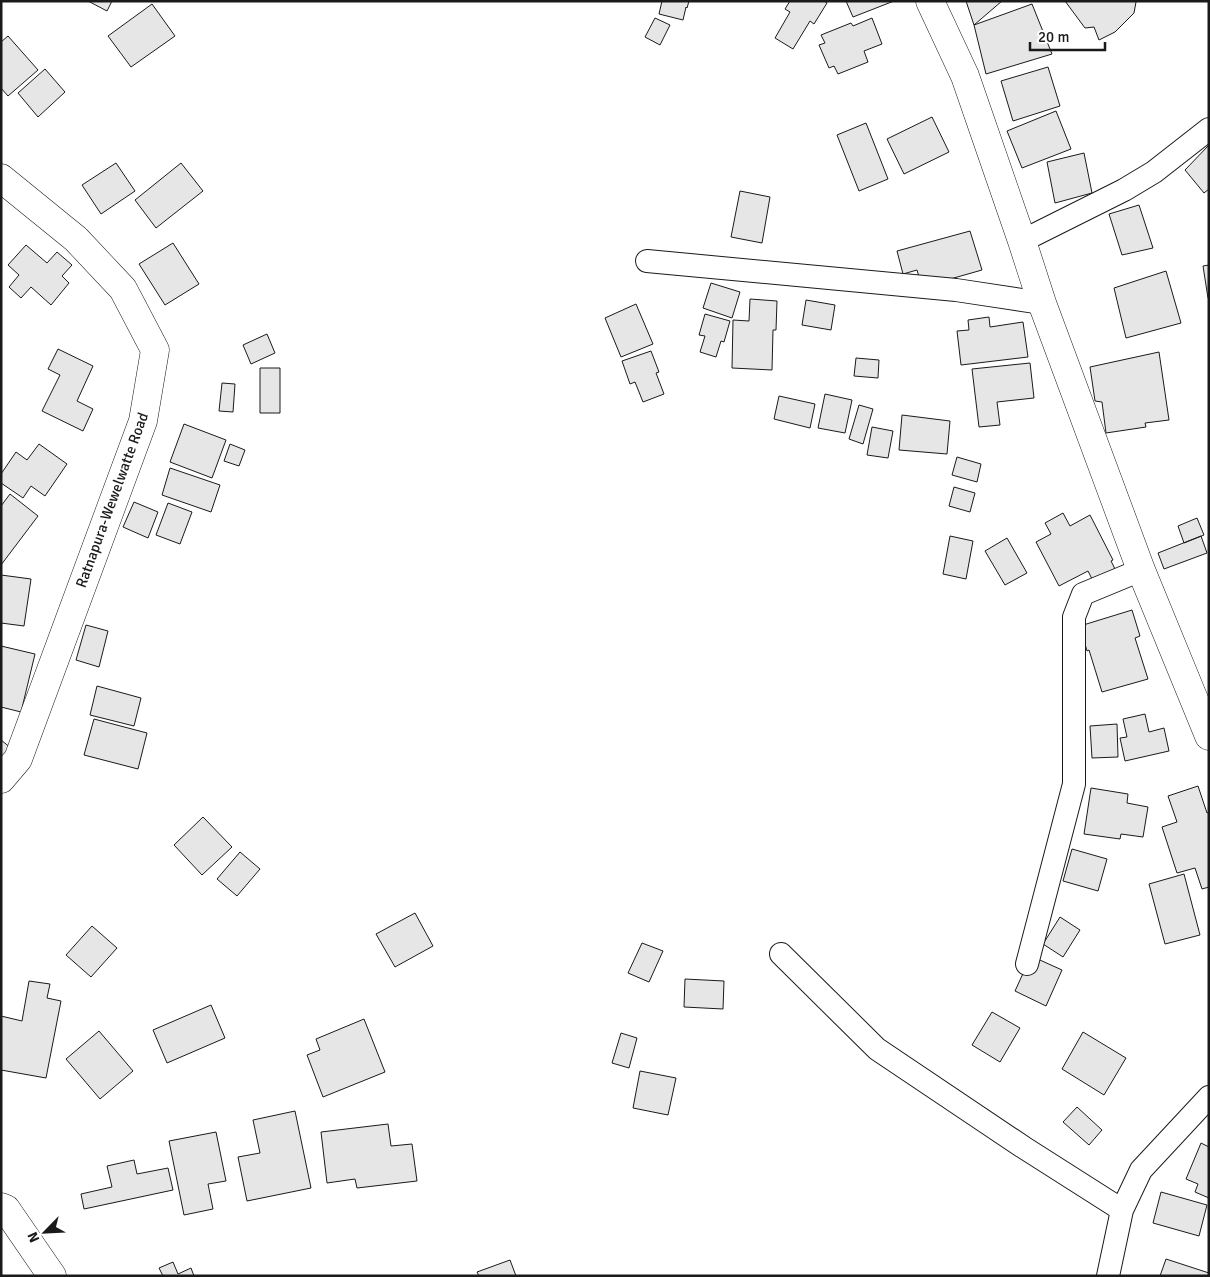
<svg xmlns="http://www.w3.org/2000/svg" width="1210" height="1277" viewBox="0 0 1210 1277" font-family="Signika,sans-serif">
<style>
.building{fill:#e6e6e6;stroke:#1a1a1a}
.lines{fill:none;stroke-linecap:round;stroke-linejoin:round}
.street-casing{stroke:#1a1a1a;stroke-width:24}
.secondary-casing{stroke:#1a1a1a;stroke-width:29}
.primary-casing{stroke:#1a1a1a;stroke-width:29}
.street{stroke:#fff;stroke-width:22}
.secondary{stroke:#fff;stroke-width:28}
.primary{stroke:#fff;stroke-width:28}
.labels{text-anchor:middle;stroke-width:4;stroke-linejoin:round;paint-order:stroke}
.street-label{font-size:15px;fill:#1a1a1a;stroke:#fff}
</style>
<rect width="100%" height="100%" fill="#fff"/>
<path class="building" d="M88 1H112L107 11Z
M662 1H689L687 8 686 7 683 20 659 14Z
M790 1H824L827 3 814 24 810 21 793 49 775 38 790 12 785 9Z
M846 1H894L853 17Z
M966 1H1002L974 25Z
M1065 1H1136V2L1134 13 1115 32 1099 40 1094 27 1085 28Z
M152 4 175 36 131 67 108 36Z
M1032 4 1052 54 986 74 974 25Z
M655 18 670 25 660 45 645 37Z
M872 18 882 44 864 51 868 62 838 74 834 66 829 68 819 45 825 43 821 35 851 23 853 26Z
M8 36 38 70 8 96 1 88V42Z
M1048 67 1060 106 1013 121 1001 81Z
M45 69 65 92 38 117 18 93Z
M1056 111 1071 149 1022 168 1007 131Z
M932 117 949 152 904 174 887 139Z
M866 123 888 179 859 191 837 135Z
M1209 145V189L1204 193 1185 170Z
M1084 153 1092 193 1055 203 1047 162Z
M116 163 135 191 101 214 82 185Z
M181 163 203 191 156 228 135 200Z
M740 191 770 197 762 243 731 237Z
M1139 205 1153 248 1122 255 1109 214Z
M970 231 982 270 922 287 917 270 903 274 897 251Z
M173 243 199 284 165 305 139 264Z
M26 245 47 263 57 252 72 265 62 276 69 283 51 305 31 287 21 298 9 287 19 275 8 265Z
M1209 265V298H1208L1203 266Z
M1166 271 1181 323 1126 338 1114 288Z
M711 283 740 292 732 318 703 308Z
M750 299 777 301 776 330H773L772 370 732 368 733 320 749 321Z
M806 300 835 305 831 330 802 325Z
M636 304 653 344 621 357 605 318Z
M705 314 730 321 724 342 721 341 716 357 700 352 705 336 699 335Z
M989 317 990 327 1023 322 1028 357 961 365 957 331 969 330 968 320Z
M267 334 275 353 251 364 243 345Z
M58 349 93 366 77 401 93 409 83 431 42 411 60 375 48 369Z
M651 351 659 372 656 373 664 394 643 402 635 382 630 384 622 361Z
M1159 352 1169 420 1145 423 1146 427 1106 433 1102 402 1095 401 1090 367Z
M856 358 879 360 878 378 854 376Z
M1030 363 1034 398 997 402 1000 425 979 427 972 369Z
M260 368H280V413H260Z
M222 383 235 384 233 412 219 411Z
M825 394 852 400 845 433 818 428Z
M779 396 815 404 810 428 774 419Z
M859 405 873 409 863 444 849 439Z
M902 415 950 421 947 454 899 450Z
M184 424 226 440 212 478 170 462Z
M872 427 893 431 888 458 867 455Z
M39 444 67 464 45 496 31 486 23 498 1 483V474L16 452 27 460Z
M230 444 245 450 239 466 224 461Z
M957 457 981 464 977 482 952 475Z
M170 468 220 485 211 512 162 495Z
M954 487 975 493 970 512 949 506Z
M10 494 38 516 1 565V506Z
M134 502 158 512 148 538 123 527Z
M168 503 192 512 180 544 156 535Z
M1063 513 1070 526 1090 515 1113 560 1111 561 1115 569 1093 581 1088 571 1059 586 1036 542 1051 534 1045 523Z
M1197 518 1204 535 1184 543 1178 526Z
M950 536 973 541 966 579 943 574Z
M1201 536 1207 553 1164 569 1158 553Z
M1007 538 1027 573 1005 585 985 551Z
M1 575 31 579 24 626 1 623Z
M1132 610 1140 636 1135 638 1148 679 1102 692 1089 650 1087 651 1080 626Z
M86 625 108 631 99 667 76 660Z
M1 646 35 654 21 712 1 707Z
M97 686 141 698 134 726 90 715Z
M1145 714 1149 732 1164 728 1169 751 1125 761 1120 738 1127 737 1123 719Z
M94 719 147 733 138 769 84 755Z
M1117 724 1118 757 1092 758 1090 726Z
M1 740 11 748 1 761Z
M1198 786 1207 813 1209 812V887L1202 889 1195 868 1177 873 1162 827 1177 822 1168 796Z
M1091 788 1128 794 1127 803 1148 807 1143 837 1121 834 1120 839 1084 834Z
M203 817 232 847 202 875 174 845Z
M1072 849 1107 859 1098 891 1063 881Z
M240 852 260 869 237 896 217 879Z
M1184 874 1200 935 1165 944 1149 884Z
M415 913 433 946 395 967 376 934Z
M1060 917 1080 930 1063 957 1043 944Z
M92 926 117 948 91 977 66 955Z
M642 943 663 951 649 982 628 973Z
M1031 956 1062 970 1046 1006 1015 991Z
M685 979 724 981 723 1009 684 1007Z
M29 981 50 984 47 998 61 1001 46 1078 1 1070V1016L22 1021Z
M211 1005 225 1038 167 1063 153 1030Z
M992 1012 1020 1028 1000 1062 972 1045Z
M364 1019 385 1072 323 1097 307 1055 320 1050 316 1039Z
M99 1031 133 1071 100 1099 66 1059Z
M1083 1032 1126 1058 1104 1095 1062 1069Z
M621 1033 637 1038 629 1068 612 1063Z
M640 1071 676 1078 668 1115 633 1108Z
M1077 1107 1102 1130 1089 1145 1063 1122Z
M295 1111 311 1188 247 1201 238 1157 260 1153 253 1120Z
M388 1124 391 1146 412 1144 417 1181 357 1188 355 1179 327 1183 321 1132Z
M216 1132 226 1181 208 1184 213 1209 184 1215 169 1141Z
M1201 1143 1209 1147V1198L1195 1192 1198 1184 1186 1179Z
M134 1160 137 1174 168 1168 173 1190 84 1209 81 1194 112 1187 107 1166Z
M1161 1192 1207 1205 1199 1236 1153 1223Z
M1166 1259 1209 1273V1276H1160Z
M510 1260 516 1276H479L477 1272Z
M173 1262 178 1274 191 1268 194 1276H163L159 1268Z"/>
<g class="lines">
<g class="street-casing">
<path id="street" d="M1022 241 1124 190 1154 172 1209 129
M647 261 956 290 1042 303
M781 954 877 1049 1023 1147 1122 1210
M1027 964 1074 784V617L1083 594 1141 570
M1108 1276 1122 1210 1141 1170 1209 1097"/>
</g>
<g class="secondary-casing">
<path id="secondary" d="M930 1 965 76 1022 241 1042 303 1141 570 1209 736"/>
</g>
<g class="primary-casing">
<path id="primary" d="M1 178 76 239 123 289 155 350 143 421 18 759 1 779
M1 1207 6 1209 52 1276"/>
</g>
<use href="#street" class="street"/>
<use href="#secondary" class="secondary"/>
<use href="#primary" class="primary"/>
</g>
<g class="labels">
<g class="street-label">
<text transform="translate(112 500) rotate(-70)" y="5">Ratnapura-Wewelwatte Road</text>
</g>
</g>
<rect width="1210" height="1277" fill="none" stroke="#1a1a1a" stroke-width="5"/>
<g transform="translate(45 1232) rotate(246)" stroke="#ffffff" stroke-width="4" paint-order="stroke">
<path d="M0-4L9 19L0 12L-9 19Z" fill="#1a1a1a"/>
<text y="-8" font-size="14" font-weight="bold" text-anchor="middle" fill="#1a1a1a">N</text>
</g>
<path d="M1030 42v8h75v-8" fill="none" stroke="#1a1a1a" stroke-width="2.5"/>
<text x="1038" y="42" font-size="15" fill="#1a1a1a" stroke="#ffffff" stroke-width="4" paint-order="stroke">20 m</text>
</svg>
